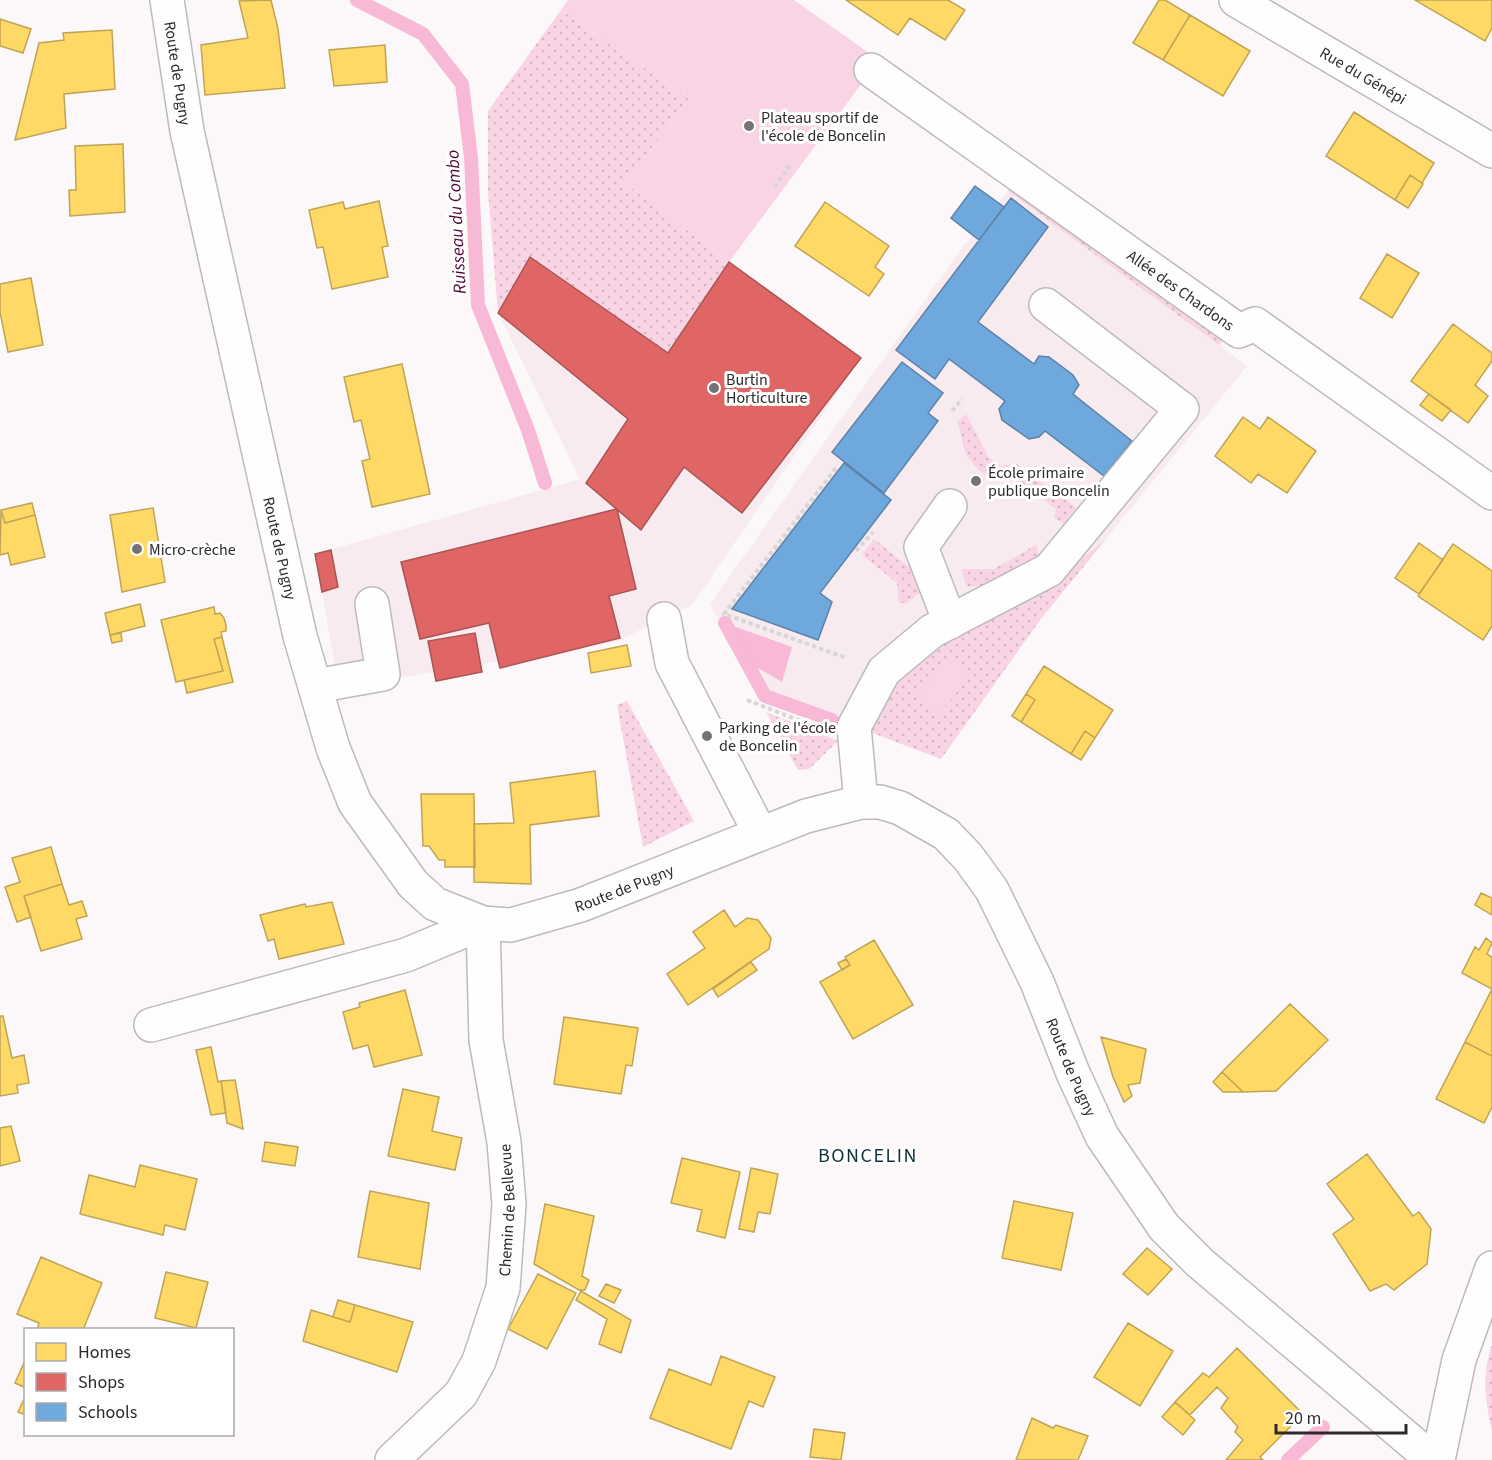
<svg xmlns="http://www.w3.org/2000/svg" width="1492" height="1460" viewBox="0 0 1492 1460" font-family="'Source Sans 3',sans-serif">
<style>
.built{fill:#f8ebf0}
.grass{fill:url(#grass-dots)}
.green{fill:#f8d4e4}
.water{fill:#f7b9d6}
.homes{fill:#ffd966;stroke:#c0a455;stroke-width:1.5}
.shops{fill:#e06666;stroke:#ab5455;stroke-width:1.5}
.schools{fill:#6fa8dc;stroke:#5c82a7;stroke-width:1.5}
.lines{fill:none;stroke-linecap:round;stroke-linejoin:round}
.stream{stroke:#f7b9d6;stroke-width:14}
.minor-casing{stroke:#bdbabb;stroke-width:36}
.path{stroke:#d8d6d7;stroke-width:4;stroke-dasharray:4.5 3;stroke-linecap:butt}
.minor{stroke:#fffefe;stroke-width:33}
.poi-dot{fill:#767274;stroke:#fff;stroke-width:2}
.labels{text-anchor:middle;stroke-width:6;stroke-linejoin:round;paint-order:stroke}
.street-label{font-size:16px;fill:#2e2a2c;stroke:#fff}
.poi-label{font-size:16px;fill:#2e2a2c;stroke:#fff;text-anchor:start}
.water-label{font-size:18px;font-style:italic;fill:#530635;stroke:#fff}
.quarter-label{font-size:20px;letter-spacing:1.5px;fill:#113239;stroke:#fff}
</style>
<defs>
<pattern id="grass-dots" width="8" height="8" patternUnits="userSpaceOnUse" patternTransform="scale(1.5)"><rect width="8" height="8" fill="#f8d4e4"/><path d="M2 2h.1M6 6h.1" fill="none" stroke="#d5b6c4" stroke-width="1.8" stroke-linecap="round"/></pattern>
</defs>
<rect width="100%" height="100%" fill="#fcf8fa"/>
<path class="built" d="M1008 191 1145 288 1247 366 1040 620 941 759 873 732 818 718 764 697 710 604 961 249Z
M530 257 668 353 729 262 861 358 693 604 618 641 339 688 315 554 580 479 498 313Z"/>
<path class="grass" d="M561 10 689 99 625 183 729 262 668 353 530 257 498 313 488 191V111Z
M1014 184 1227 335 1219 345 1008 191Z
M966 414 989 458 1002 466 1017 464 1076 508 1063 524 1054 517 1056 509 1016 480C997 484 976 473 967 455 963 448 961 431 957 422Z
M874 539 919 575 922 591 907 603H899L897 583 862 555Z
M1106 539 1040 620 941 759 862 729 886 690 912 667 946 643 1033 598Z
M1036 545 1039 556 1003 583 967 587 961 569H994Z
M627 701 694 821 643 847 617 705Z
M766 712 838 741 809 769 798 770Z
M1492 1344V1431C1485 1401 1482 1374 1492 1344Z"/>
<path class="green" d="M568 0H794L879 60 729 262 625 183 689 99 561 10Z
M951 654 972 675 938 714 918 692Z"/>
<path class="water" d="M733 626 792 647 782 682 746 661 731 635Z"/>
<path class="homes" d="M271 0 278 29 285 88 205 95 201 45 248 38 239 1Z
M846 0H948L965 10 945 40 910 18 898 35Z
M1159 0H1165L1190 15 1163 60 1133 43Z
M1415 0H1492V28L1485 41Z
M1190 15 1250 51 1223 96 1163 60Z
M0 19 31 29 23 53 0 46Z
M112 30 115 89 64 94 66 128 15 140 39 43 64 40 63 33Z
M385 45 387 82 334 86 329 50Z
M1354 112 1434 163 1422 183 1410 175 1395 200 1326 156Z
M123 144 125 212 70 216 69 190H76L75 146Z
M1410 175 1423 184 1408 208 1395 200Z
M379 201 388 246 382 247 388 277 332 289 323 247 317 248 309 210 343 202 345 209Z
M825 202 889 246 875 267 884 274 869 296 795 246Z
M1387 254 1419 273 1392 318 1360 298Z
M31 278 43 345 8 352 0 312V284Z
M1453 324 1492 353V361L1475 385 1488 396 1468 423 1411 381Z
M402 364 430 494 372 507 362 461 370 459 361 420 354 422 344 377Z
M1429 394 1451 410 1442 421 1420 405Z
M1243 417 1260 429 1268 417 1316 451 1287 493 1258 474 1251 483 1215 456Z
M32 503 35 515 5 523 1 510Z
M153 508 165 582 122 592 110 515Z
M1 510 5 523 35 515 45 557 11 565 8 553 0 555Z
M1419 543 1443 560 1419 594 1395 578Z
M1453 544 1492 571V626L1483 640 1418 596Z
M140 604 145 626 110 635 105 613Z
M214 607 215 614 220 613 224 618 226 625V631L221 632 222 637 214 639 223 671 176 682 161 620Z
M121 633 122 641 112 643 110 635Z
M222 637 233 682 187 693 184 680 223 671 214 639Z
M627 645 631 666 591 673 588 653Z
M1044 666 1113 710 1095 738 1085 731 1071 754 1021 722 1035 700 1026 694Z
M1026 694 1035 700 1021 722 1012 716Z
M1085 731 1095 738 1081 760 1071 754Z
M595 771 599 816 530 825 531 884 474 882V824L514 823 510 783Z
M421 794H474L475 867H445V860H439L429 846H423Z
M51 847 62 884 24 896 31 917 17 922 5 887 20 882 12 858Z
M62 884 69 905 82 901 87 916 76 919 82 939 41 951 24 896Z
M1481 893 1492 898V915L1475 905Z
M332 902 344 944 279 959 274 939 268 941 260 915 305 904 306 907Z
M724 910 735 927 747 918 758 920 771 938 769 949 688 1005 667 974 705 948 693 932Z
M1486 938 1492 943 1487 954 1492 957V1056L1465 1042 1492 989 1462 973 1475 947 1479 950Z
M874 940 913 1005 853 1039 820 982 850 965 845 957Z
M846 959 850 965 842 970 838 963Z
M751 962 757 970 718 997 713 989Z
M405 990 422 1055 374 1067 368 1045 353 1049 343 1012 360 1007 359 1003Z
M1290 1004 1328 1040 1276 1091 1243 1092 1222 1072Z
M0 1016H3L12 1058 24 1055 29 1083 17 1085 18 1093 0 1096Z
M564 1017 638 1028 632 1066 626 1065 621 1094 554 1084Z
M1101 1037 1146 1049 1140 1083 1128 1085 1132 1096 1124 1102 1113 1077Z
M1465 1042 1492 1056V1107L1484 1123 1436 1099Z
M211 1047 218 1082 221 1081 226 1113 211 1115 196 1050Z
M1222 1072 1243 1092H1223L1213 1082Z
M235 1080 239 1102 243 1129 227 1123 221 1081Z
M403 1089 439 1097 432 1131 462 1138 455 1170 388 1156Z
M11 1126 20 1161 0 1166V1128Z
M265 1142 298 1147 295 1166 262 1161Z
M1367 1154 1413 1216 1419 1212 1431 1229 1427 1264 1394 1290 1386 1284 1370 1291 1333 1234 1354 1219 1327 1184Z
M682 1158 740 1172 725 1238 697 1231 702 1210 671 1203Z
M140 1165 197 1179 185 1230 165 1225 163 1235 80 1214 89 1175 135 1187Z
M751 1168 778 1174 770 1214 758 1212 754 1232 739 1229Z
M370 1191 429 1203 420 1269 358 1257Z
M1014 1201 1073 1213 1061 1270 1002 1258Z
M545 1204 594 1216 582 1276 589 1280 585 1290H579L534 1264Z
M1147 1248 1172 1269 1148 1295 1123 1274Z
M41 1257 102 1283 83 1330H37L39 1323 17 1314Z
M166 1272 208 1282 196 1328 155 1318Z
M538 1274 576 1293 547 1349 508 1329Z
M606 1284 621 1290 614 1303 599 1296Z
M581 1291 631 1320 621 1353 599 1344 607 1319 576 1300Z
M338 1300 355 1305 350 1322 333 1317Z
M355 1305 413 1322 397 1372 303 1341 311 1310 350 1322Z
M1128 1323 1173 1351 1140 1406 1094 1377Z
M1237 1348 1303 1414 1260 1457 1263 1460H1226L1243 1440 1235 1432 1238 1427 1221 1408 1228 1398 1217 1387 1190 1415 1175 1402 1203 1373 1209 1377Z
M721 1356 775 1377 763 1407 749 1401 731 1449 650 1418 669 1369 711 1385Z
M26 1358V1388L15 1383Z
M26 1395V1415L18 1412Z
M1175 1402 1195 1420 1183 1435 1162 1417Z
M1032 1418 1053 1428 1056 1425 1088 1436 1078 1460H1016Z
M814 1429 845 1433 841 1460 810 1457Z"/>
<path class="shops" d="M530 257 668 353 729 262 861 358 742 513 684 467 641 530 586 483 628 419 498 313Z
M617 509 636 589 609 596 620 638 500 668 489 623 420 639 401 562Z
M331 550 338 587 322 592 315 554Z
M475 633 482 672 436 681 428 641Z"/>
<path class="schools" d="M975 186 1004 207 979 240 951 218Z
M1011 198 1048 227 978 322 1034 364 1039 356 1049 357 1073 375 1079 385 1073 394 1132 441 1104 476 1045 431 1039 437 1029 439 1002 420 999 409 1005 401 949 359 935 379 896 350Z
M902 362 943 393 928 413 938 421 884 493 832 452Z
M844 463 891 500 820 593 832 602 818 640 732 609Z"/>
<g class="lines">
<path class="stream" d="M357 0 423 34 462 84 471 158 478 305 528 430 545 483
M725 623 765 696 832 720
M1288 1460 1323 1427"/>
<g class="minor-casing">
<g id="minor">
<path id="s1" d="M167 0 187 131 300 636 333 748 355 803 413 884 435 904 483 923 511 925 581 905 806 816 861 802H880L900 808 946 834 968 857 992 890 1037 982 1073 1073 1102 1136 1164 1227 1199 1262 1433 1460"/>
<path id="s2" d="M1236 0 1492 151"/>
<path id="s3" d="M871 70 1239 331 1255 324 1492 493"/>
<path d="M664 619 672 663 760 833"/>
<path d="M950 622 921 547 950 506"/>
<path d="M315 686 383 674 372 604"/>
<path d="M861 802 854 727 884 671 932 631 1049 570 1182 409 1046 305"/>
<path d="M151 1025 406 955 483 923"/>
<path id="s4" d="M392 1460 461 1394 479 1361 503 1288 509 1204 504 1142 486 1040 483 923"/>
<path d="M1438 1460 1459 1360 1492 1268"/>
</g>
</g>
<path class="path" d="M774 187 790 165
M952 411 962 399
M836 468 724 614 847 658
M856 551 873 532
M747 700 816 727"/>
<use href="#minor" class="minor"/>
</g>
<g class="poi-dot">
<circle cx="749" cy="126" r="6"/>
<circle cx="714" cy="388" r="6"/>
<circle cx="976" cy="481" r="6"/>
<circle cx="137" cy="549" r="6"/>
<circle cx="707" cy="736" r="6"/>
</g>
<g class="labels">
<g class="street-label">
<text dy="6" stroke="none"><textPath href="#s1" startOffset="74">Route de Pugny</textPath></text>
<text dy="6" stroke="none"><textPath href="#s2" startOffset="148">Rue du Génépi</textPath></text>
<text dy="6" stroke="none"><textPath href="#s3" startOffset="380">Allée des Chardons</textPath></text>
<text dy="6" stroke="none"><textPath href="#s1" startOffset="560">Route de Pugny</textPath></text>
<text dy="6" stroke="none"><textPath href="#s1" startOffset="1154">Route de Pugny</textPath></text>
<text dy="6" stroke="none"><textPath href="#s1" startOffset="1766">Route de Pugny</textPath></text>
<text dy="6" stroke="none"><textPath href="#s4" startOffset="288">Chemin de Bellevue</textPath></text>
</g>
<g class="poi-label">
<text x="761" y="123">Plateau sportif de<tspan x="761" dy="18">l'école de Boncelin</tspan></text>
<text x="726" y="385">Burtin<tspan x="726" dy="18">Horticulture</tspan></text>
<text x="988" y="478">École primaire<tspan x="988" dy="18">publique Boncelin</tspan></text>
<text x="149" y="555">Micro-crèche</text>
<text x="719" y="733">Parking de l'école<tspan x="719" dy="18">de Boncelin</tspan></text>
</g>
<g class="water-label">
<text transform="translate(456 222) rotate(-93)" y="6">Ruisseau du Combo</text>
</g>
<g class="quarter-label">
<text x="868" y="1162">BONCELIN</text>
</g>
</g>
<rect x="24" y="1328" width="210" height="108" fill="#ffffff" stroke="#abaaab" stroke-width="1.5"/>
<rect x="36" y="1343" width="30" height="18" fill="#ffd966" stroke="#abaaab" stroke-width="1.5"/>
<text x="78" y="1358" font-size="18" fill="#2e2a2c">Homes</text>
<rect x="36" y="1373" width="30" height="18" fill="#e06666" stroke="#abaaab" stroke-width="1.5"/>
<text x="78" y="1388" font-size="18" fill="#2e2a2c">Shops</text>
<rect x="36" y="1403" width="30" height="18" fill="#6fa8dc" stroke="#abaaab" stroke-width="1.5"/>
<text x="78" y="1418" font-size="18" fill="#2e2a2c">Schools</text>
<path d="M1276 1424v9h130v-9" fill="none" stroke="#2e2a2c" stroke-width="3"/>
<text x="1285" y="1424" font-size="18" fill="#2e2a2c" stroke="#ffffff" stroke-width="4.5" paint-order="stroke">20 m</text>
</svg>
